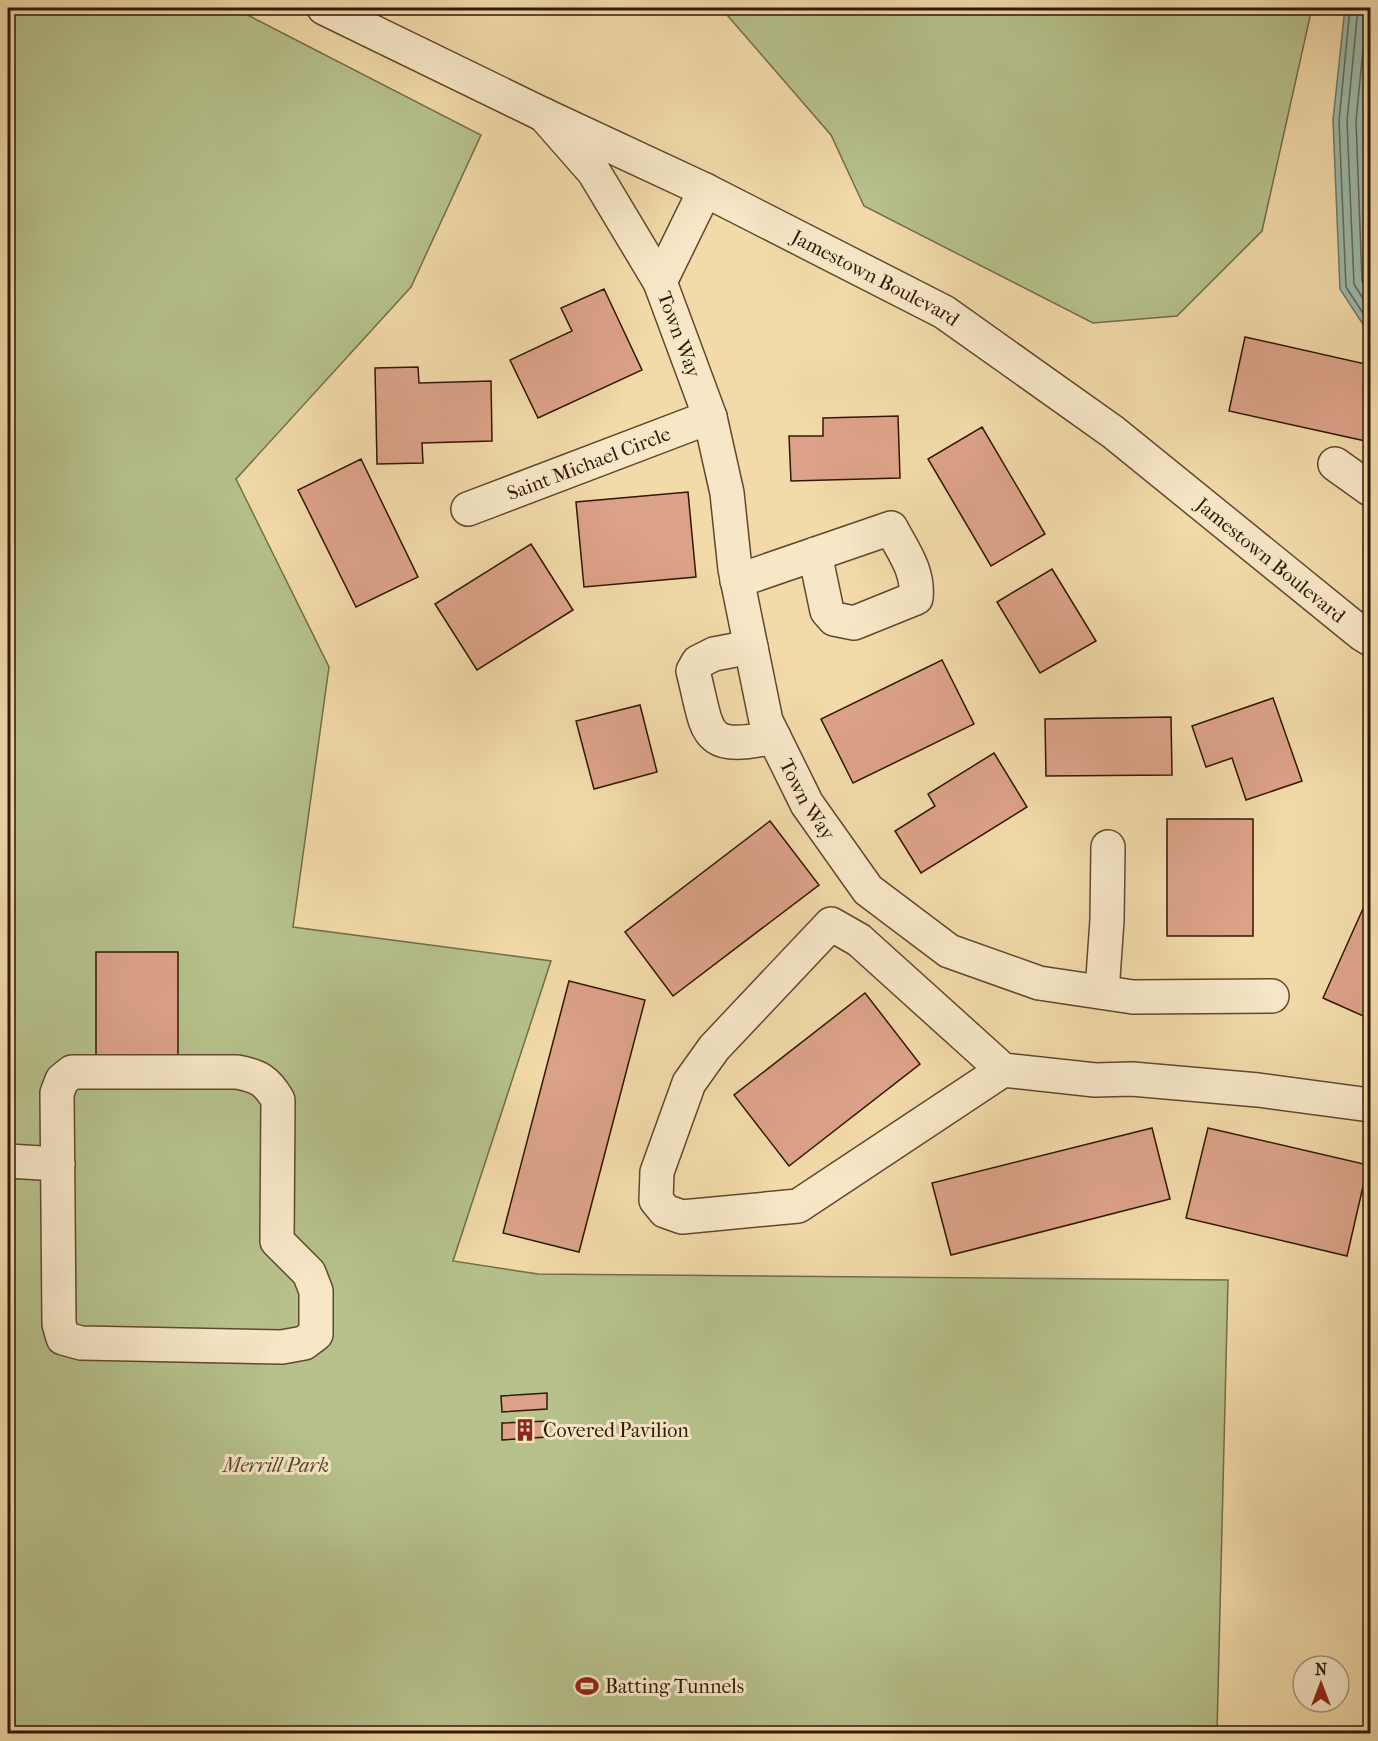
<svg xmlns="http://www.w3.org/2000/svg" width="1378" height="1741" viewBox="0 0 1378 1741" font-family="'IM FELL French Canon',serif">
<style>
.green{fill:#b6c18c;stroke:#746c48;stroke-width:1.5}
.water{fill:#9bbaaa;stroke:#717968;stroke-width:1.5}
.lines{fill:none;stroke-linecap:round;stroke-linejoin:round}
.shore{stroke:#666858;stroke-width:1.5}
.building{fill:#dca289;stroke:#311705;stroke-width:1.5}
.minor-casing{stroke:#61482e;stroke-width:36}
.minor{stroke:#f7e7c7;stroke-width:33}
.labels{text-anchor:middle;stroke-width:6;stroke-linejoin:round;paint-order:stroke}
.street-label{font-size:20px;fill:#311705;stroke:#f7e7c7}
.poi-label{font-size:20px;fill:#311705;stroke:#f7e7c7;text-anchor:start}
.park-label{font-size:20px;font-style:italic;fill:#594a2e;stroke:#f7e7c7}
</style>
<rect width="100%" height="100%" fill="#f2daa9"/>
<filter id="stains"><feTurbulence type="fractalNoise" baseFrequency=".00333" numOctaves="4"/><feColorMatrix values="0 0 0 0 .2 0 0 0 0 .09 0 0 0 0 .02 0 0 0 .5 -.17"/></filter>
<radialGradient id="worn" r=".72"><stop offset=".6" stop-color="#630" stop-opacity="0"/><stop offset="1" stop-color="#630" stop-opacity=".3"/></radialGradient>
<path class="green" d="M8 8H234L481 135 411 287 236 479 329 667 293 927 551 961 453 1261 538 1274 1228 1280 1217 1733 8 1734Z
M721 8H1312L1262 231 1177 316 1093 323 864 206 831 135Z"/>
<path class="water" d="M1345 8H1370V331L1366 329 1340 289 1333 120Z"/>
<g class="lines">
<path class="shore" d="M1350 8 1339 121 1346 287 1370 324
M1358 8 1347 121 1354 284 1370 310
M1367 8 1356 121 1362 281 1370 294"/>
</g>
<path class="building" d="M604 289 642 370 538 418 510 360 572 331 561 308Z
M1245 337 1370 365V442L1229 411Z
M418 367 419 383 491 381 492 441 422 443 423 463 377 464 375 368Z
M898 416 900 478 791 481 789 436H823V418Z
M982 427 1045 534 991 566 928 459Z
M361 459 418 577 356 607 298 490Z
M688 492 696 577 584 587 576 502Z
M531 544 573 610 477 670 435 604Z
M1052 569 1096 641 1040 673 997 602Z
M942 660 974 724 853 783 821 719Z
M1273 698 1302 781 1246 800 1232 758 1206 767 1192 726Z
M640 705 657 772 594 789 576 721Z
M1171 717 1172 775 1046 776 1045 719Z
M994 753 1027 807 921 873 895 831 935 806 928 794Z
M1167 819H1253V936H1167Z
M770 821 819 885 673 996 625 932Z
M1370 893V1019L1323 998Z
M96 952H178V1058H96Z
M569 981 645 1000 579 1252 503 1233Z
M865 993 920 1064 789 1166 734 1095Z
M1152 1128 1170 1199 951 1255 932 1183Z
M1208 1128 1368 1165 1347 1256 1186 1218Z
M547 1393V1409L502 1412 501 1396Z
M548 1421 547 1437 502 1440V1423Z"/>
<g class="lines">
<g class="minor-casing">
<g id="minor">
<path id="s1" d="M324 8 544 115 705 190 944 312 1113 432 1362 634 1370 639"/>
<path id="s2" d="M544 115 594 172 660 282 710 417 727 493 735 569 766 721 807 804 868 890 949 951 1039 983 1133 997 1272 996"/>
<path d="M660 282 705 190"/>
<path d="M1335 464 1370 489"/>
<path id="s3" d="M468 509 710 417"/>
<path d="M737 581 891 528C903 551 919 571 916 598L854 623 834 619 827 611 815 554"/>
<path d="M751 647 714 654 698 662 693 671C709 733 701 753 774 737"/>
<path d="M1102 992 1107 920 1108 847"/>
<path d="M1003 1070 798 1206 682 1217 665 1211 656 1200 657 1172 689 1083 714 1048 831 924 859 940 1003 1070 1095 1080 1132 1079 1258 1090 1370 1105"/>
<path d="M72 1072H237C259 1076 267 1081 278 1100L277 1241 309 1273 316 1291V1334L304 1343 282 1347 81 1343 63 1338 59 1324 57 1093 62 1080Z"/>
<path d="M8 1161 58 1164"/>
</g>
</g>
<use href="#minor" class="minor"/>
</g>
<defs>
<g id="building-bare" transform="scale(1.8)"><path d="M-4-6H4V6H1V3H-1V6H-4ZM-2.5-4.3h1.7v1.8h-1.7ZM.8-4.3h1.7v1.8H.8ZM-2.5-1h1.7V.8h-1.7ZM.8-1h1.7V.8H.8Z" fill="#8f2418" stroke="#f7e7c7" stroke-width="2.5" paint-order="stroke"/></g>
<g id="stadium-bare" transform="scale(1.8)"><path d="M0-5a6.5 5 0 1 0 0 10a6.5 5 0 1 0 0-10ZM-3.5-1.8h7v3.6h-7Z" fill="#8f2418" stroke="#f7e7c7" stroke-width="2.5" paint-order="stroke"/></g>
</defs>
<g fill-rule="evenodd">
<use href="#building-bare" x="525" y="1430"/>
<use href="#stadium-bare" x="587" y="1686"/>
</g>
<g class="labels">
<g class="street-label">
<text dy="7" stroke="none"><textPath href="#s1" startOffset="614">Jamestown Boulevard</textPath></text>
<text dy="7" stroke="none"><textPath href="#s2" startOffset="260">Town Way</textPath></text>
<text dy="7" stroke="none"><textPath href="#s3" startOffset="129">Saint Michael Circle</textPath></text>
<text dy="7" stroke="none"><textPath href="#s1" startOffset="1101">Jamestown Boulevard</textPath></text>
<text dy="7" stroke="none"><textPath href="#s2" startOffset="746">Town Way</textPath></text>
</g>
<g class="poi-label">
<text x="543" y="1437">Covered Pavilion</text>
<text x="605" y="1693">Batting Tunnels</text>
</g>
<g class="park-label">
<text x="276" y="1472">Merrill Park</text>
</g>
</g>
<rect width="1378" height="1741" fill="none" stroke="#f2daa9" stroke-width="30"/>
<rect x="9" y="9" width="1360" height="1723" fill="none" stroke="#311705" stroke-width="3"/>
<rect x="15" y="15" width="1348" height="1711" fill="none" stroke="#311705" stroke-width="1.5"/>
<g transform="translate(1321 1684)"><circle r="28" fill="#f7e7c7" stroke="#a89479" stroke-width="1.5"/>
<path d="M0-4.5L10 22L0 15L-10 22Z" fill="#8f2418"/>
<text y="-9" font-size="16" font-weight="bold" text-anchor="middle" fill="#311705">N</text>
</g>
<rect width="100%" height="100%" filter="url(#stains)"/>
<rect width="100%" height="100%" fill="url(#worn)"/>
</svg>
